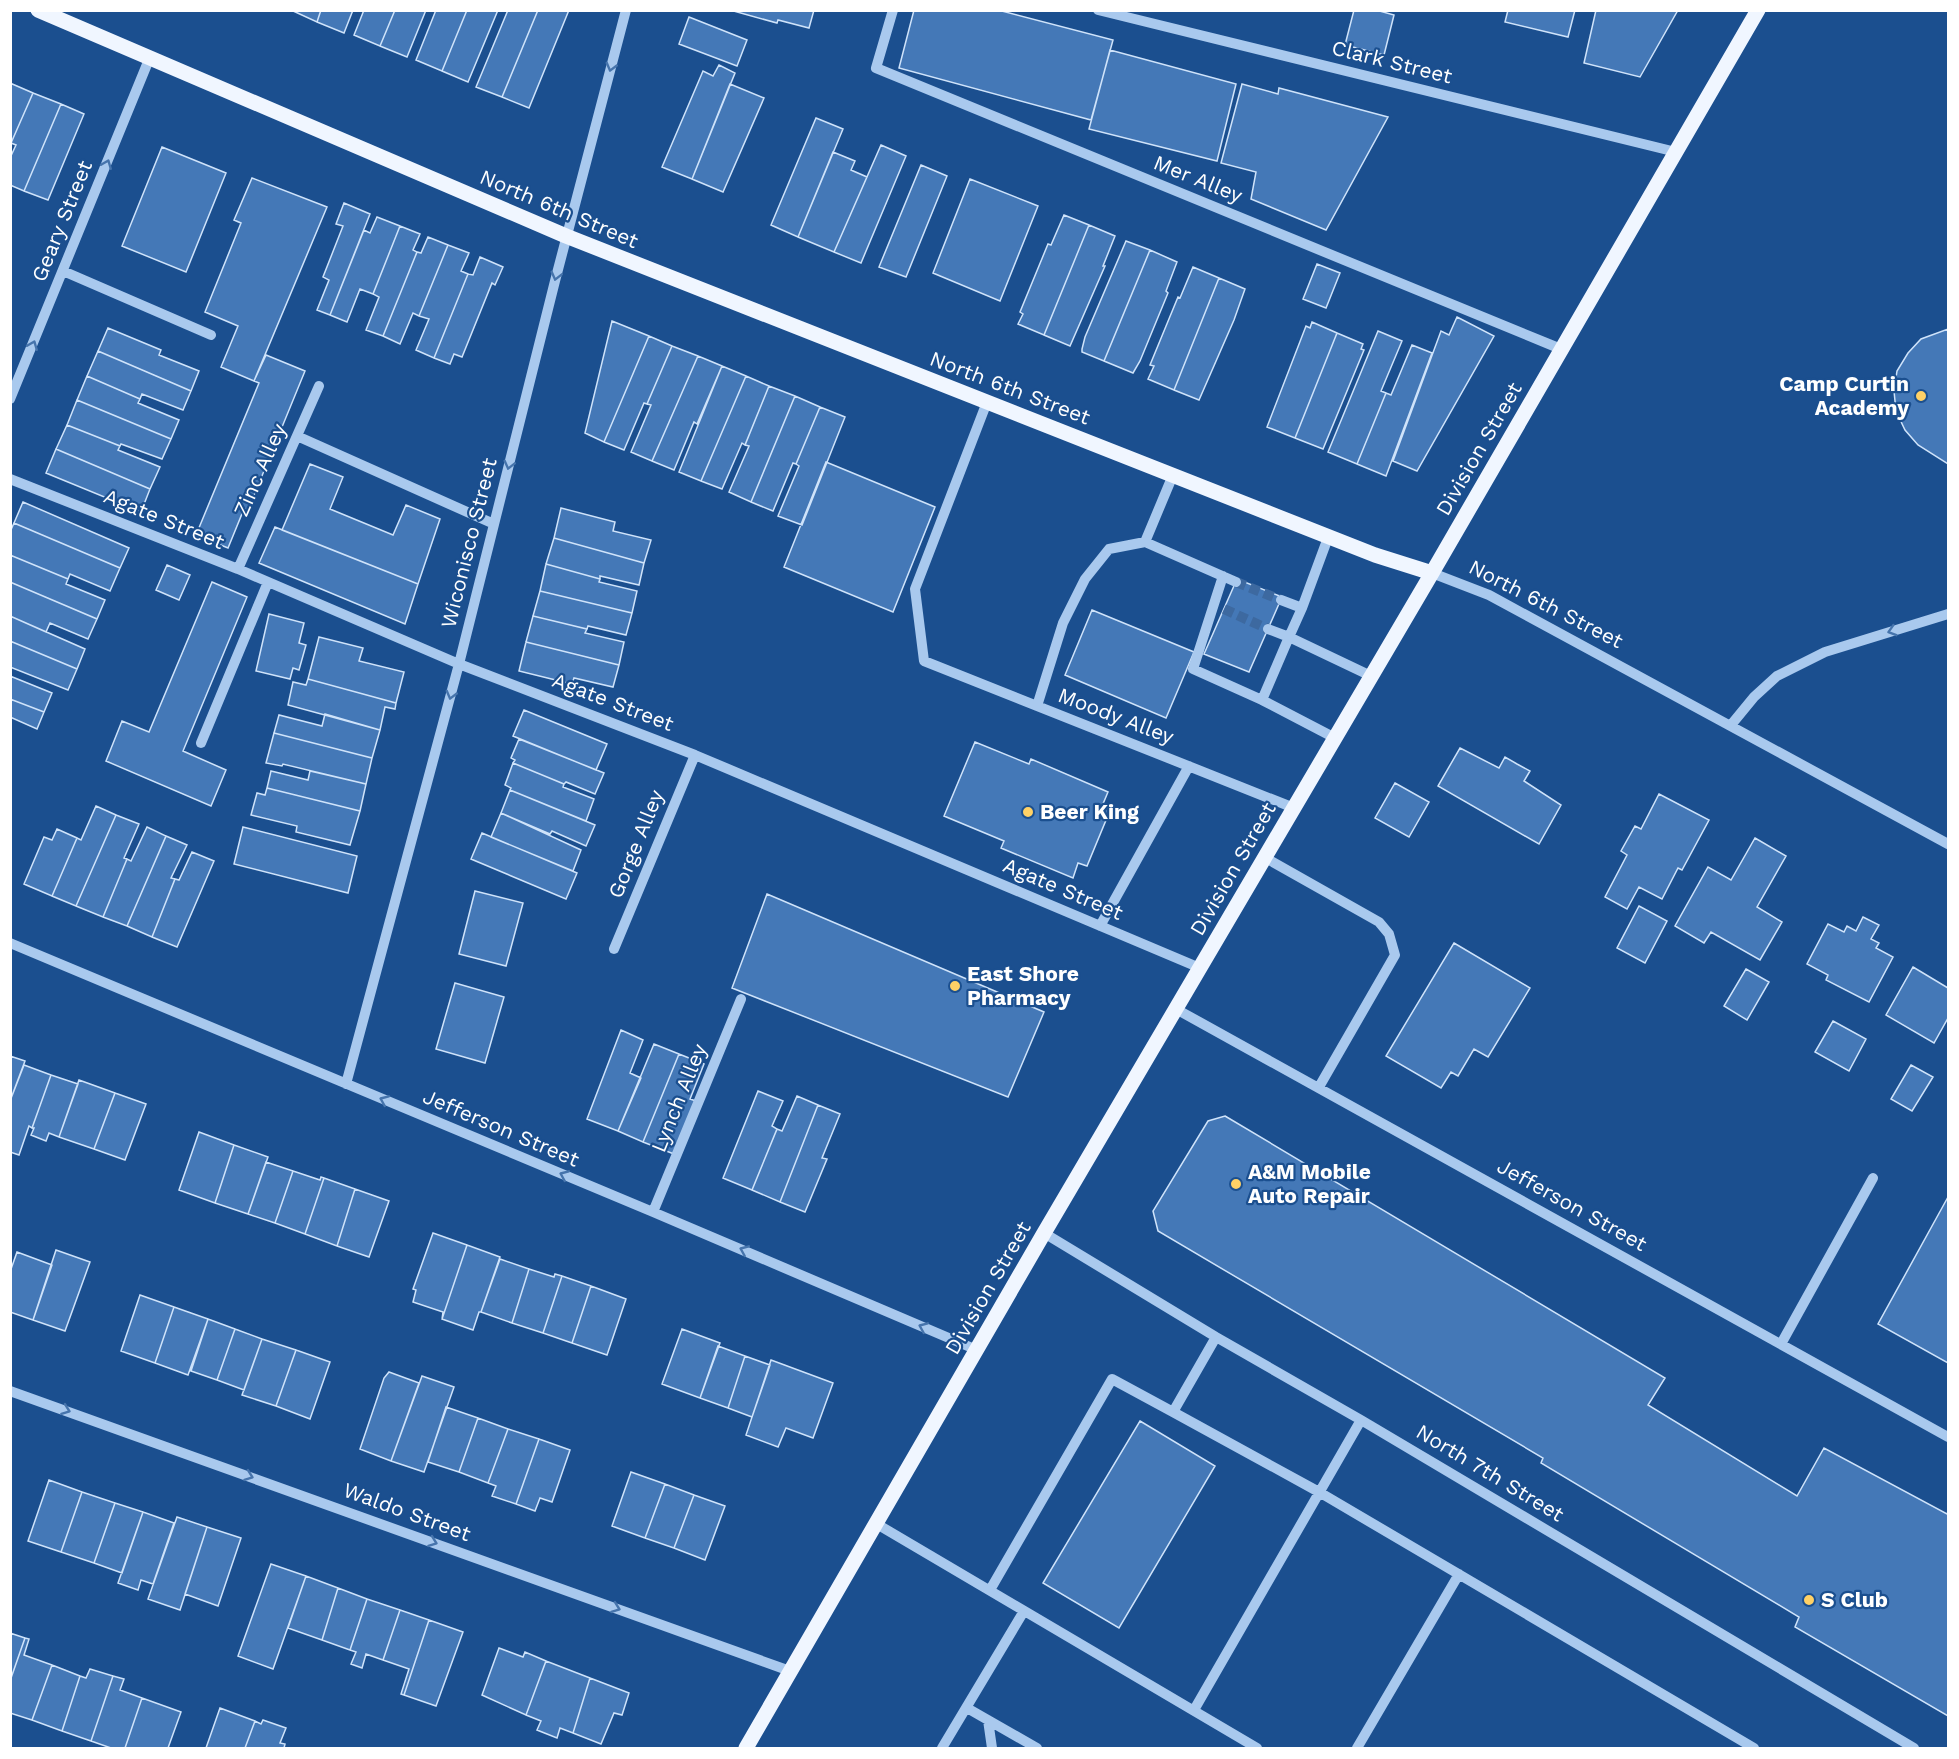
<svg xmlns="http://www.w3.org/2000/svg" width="1959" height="1759" viewBox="0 0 1959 1759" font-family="'Work Sans',sans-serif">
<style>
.building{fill:#4478b7;stroke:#cfe3fa;stroke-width:1.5}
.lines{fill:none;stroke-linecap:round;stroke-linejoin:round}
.minor-tunnel{stroke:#3d69a0;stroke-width:10;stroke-dasharray:10 5;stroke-linecap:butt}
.minor{stroke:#a9c9ee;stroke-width:10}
.major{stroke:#f0f6ff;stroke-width:15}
.oneway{stroke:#4674ac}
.poi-dot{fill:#ffd166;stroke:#1b4f8f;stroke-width:2}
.labels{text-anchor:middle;stroke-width:4.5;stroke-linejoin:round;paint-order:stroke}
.street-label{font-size:21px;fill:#fff;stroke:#1b4f8f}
.poi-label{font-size:21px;font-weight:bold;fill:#fff;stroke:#1b4f8f;text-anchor:start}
</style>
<rect width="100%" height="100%" fill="#1b4f8f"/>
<path class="building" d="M291 10H321L317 22Z
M321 10H353L344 33 317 22Z
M364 10H395L380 46 354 35Z
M395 10H426L407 57 380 46Z
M436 10H467L442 71 416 60Z
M467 10H498L468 82 442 71Z
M508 10H538L502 97 476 87Z
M538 10H569L529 108 502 97Z
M730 10H814L809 28 778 20 777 23Z
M914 10H998L1113 40 1091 120 899 68Z
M1354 10H1376L1394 15 1384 55 1345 45Z
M1508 10H1575L1568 37 1505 22Z
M1596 10H1678L1640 77 1584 63Z
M689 17 747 40 737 66 679 44Z
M1110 50 1236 84 1217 161 1089 129Z
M719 65 735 73 692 179 662 167 703 71 713 76Z
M10 83 33 93 11 143H10Z
M730 84 764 98 723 192 692 179Z
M1242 84 1278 94 1279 88 1388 117 1326 230 1251 199 1256 172 1221 163Z
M33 93 61 104 24 191 10 185V158L16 145 11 143Z
M61 104 84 114 48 200 24 191Z
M816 118 843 129 798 237 771 225Z
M881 145 906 156 861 263 834 252Z
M162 147 226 173 186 272 122 246Z
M833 152 855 161 851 170 867 177 834 252 798 237Z
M921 165 947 176 906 277 879 267Z
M252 178 327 207 254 381 221 367 238 326 205 312 241 223 234 220Z
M970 179 1038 206 1000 301 933 273Z
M344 203 370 214 330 315 317 310 329 280 323 277 343 226 336 224Z
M1064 215 1089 225 1044 335 1018 324 1023 314 1020 312 1048 244 1051 245Z
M377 217 400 226 373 294 360 289 347 322 330 315 364 230 370 233Z
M1089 225 1115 236 1103 266H1105L1070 346 1044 335Z
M400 226 420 234 413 250 417 252 383 336 366 330 379 297 373 294Z
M428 237 448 245 419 316 413 313 400 344 383 336 417 252 421 253Z
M1126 241 1150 250 1104 361 1082 352V349L1085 337Z
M448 245 469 253 461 271 468 274 434 358 416 350 429 319 419 316Z
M1150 250 1177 262 1166 291 1168 293 1140 361 1133 373 1104 361Z
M480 257 503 267 495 285 492 283 462 357 454 354 450 364 434 358 468 274 473 275Z
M1317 264 1340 273 1326 308 1303 299Z
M1193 267 1219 278 1174 390 1148 379 1154 366 1150 365 1178 297 1180 298Z
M1219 278 1245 289 1234 320 1199 400 1174 390Z
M1457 317 1494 336 1417 471 1393 461 1441 331 1449 335Z
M612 321 649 336 604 442 585 433Z
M1312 322 1337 333 1295 438 1267 427 1306 326 1310 328Z
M108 328 161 350 159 355 199 371 191 391 98 351Z
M1948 329V464L1918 445 1905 430 1896 411 1894 391 1897 371 1908 353 1921 339Z
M1378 331 1402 341 1381 391 1386 393 1357 464 1328 452Z
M1337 333 1363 344 1361 349 1364 350 1323 449 1295 438Z
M649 336 672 346 647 404 644 403 624 450 604 442Z
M1412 345 1432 353 1386 476 1357 464 1386 393 1391 395Z
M672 346 698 356 652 461 631 452 651 405 647 404Z
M98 351 191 391 183 410 142 394 140 399 87 376Z
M266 355 305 371 248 510 244 509 228 548 196 535 259 383 254 381Z
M698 356 722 366 697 424 694 422 674 470 652 461Z
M722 366 746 376 701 481 679 472Z
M87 376 140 399 138 403 179 420 171 439 77 400Z
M746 376 769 386 745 445 742 443 722 489 701 481Z
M769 386 795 396 751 502 729 492 749 446 745 445Z
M795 396 820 407 796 464 793 463 773 511 751 502Z
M77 400 171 439 162 459 121 444 120 446 67 425Z
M820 407 845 417 802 525 778 516 799 466 796 464Z
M67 425 120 446 118 450 160 467 150 489 56 449Z
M56 449 150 489 141 512 46 473Z
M826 462 935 507 893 612 784 567Z
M310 464 343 477 330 509 393 535 406 505 440 519 418 584 282 530Z
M23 502 129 548 120 568 14 523Z
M561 508 615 522 613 531 651 540 644 563 554 538Z
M14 523 120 568 110 591 70 574 68 579 10 555V532Z
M275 527 418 584 405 624 259 563Z
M554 538 644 563 639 585 600 576V579L546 564Z
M10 555 68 579 66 584 105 600 97 619 10 582Z
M546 564 600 579 599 582 637 591 632 613 540 591Z
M167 565 190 575 179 600 156 590Z
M1237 579 1282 597 1249 672 1204 654Z
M10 582 97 619 88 639 50 623 46 632 10 616Z
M212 582 247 597 183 751 226 770 211 806 106 761 122 721 149 732Z
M540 591 632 613 626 635 588 626 587 629 533 616Z
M1092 610 1194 652 1166 718 1065 675Z
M269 614 304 623 299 643 306 645 299 670 293 668 290 679 256 671Z
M10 616 85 649 77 669 10 641Z
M533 616 587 629 585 633 624 642 619 665 526 642Z
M319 637 363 648 359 661 404 672 396 703 308 679Z
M10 641 77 669 68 690 10 667Z
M526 642 619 665 613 687 574 678 572 684 519 671Z
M10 676 52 693 44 712 10 699Z
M308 679 396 703 395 709 385 707 380 730 288 705 293 682 306 685Z
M10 699 44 712 37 729 10 717Z
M524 710 607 744 596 770 513 736Z
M325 714 380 730 372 758 274 733 279 715 322 726Z
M274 733 372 758 366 784 283 764 282 766 266 763Z
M519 739 604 773 595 794 566 782 564 784 513 763 515 760 511 758Z
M975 742 1029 764 1031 759 1108 792 1103 804 1111 808 1087 866 1078 863 1073 878 1001 848 1004 841 944 816Z
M1460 748 1499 768 1505 757 1517 764 1530 771 1524 781 1561 805 1539 844 1438 786Z
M513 763 564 784 563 787 594 799 586 821 510 790 511 788 505 785Z
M271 771 308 780 310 771 366 784 360 811 267 788Z
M1395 783 1429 802 1409 837 1375 818Z
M267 788 360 811 350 845 296 832 297 826 251 815 257 793 265 795Z
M510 790 595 825 586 846 552 831 550 834 501 813Z
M1659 794 1709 820 1682 870 1678 868 1662 899 1639 887 1627 909 1605 897 1627 855 1621 851 1635 826 1641 829Z
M96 806 116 815 76 906 52 896 77 838 81 840Z
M501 813 581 850 573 871 491 837Z
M116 815 139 824 124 858 127 859 103 917 76 906Z
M147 827 166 836 127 926 103 917 127 859 131 861Z
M243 827 357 856 348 893 234 864Z
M57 829 77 838 52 896 24 884 44 837 52 840Z
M482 833 577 873 566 899 471 859Z
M166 836 187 845 171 878 175 879 152 937 127 926Z
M1755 838 1786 856 1757 907 1782 922 1760 960 1711 932 1704 943 1675 926 1708 867 1731 880Z
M192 852 214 861 177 947 152 937 175 879 179 880Z
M475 891 523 903 506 966 459 954Z
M767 894 1044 1012 1008 1097 732 988Z
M1639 906 1667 921 1645 963 1617 948Z
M1863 917 1879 925 1871 939 1879 943 1876 948 1893 957 1869 1002 1826 980 1828 975 1807 964 1828 924 1844 932 1847 926 1856 931Z
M1454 943 1530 988 1488 1057 1474 1049 1458 1076 1451 1072 1441 1088 1386 1056Z
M1913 967 1948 988V1018L1934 1043 1886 1015Z
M1746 969 1769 982 1747 1020 1724 1006Z
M455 983 504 997 485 1063 436 1049Z
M1833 1021 1866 1039 1849 1071 1815 1052Z
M621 1030 643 1040 630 1073 641 1078 618 1131 587 1119Z
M654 1044 679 1054 643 1142 618 1131Z
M679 1054 704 1064 690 1099 696 1101 674 1154 643 1142Z
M10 1056 25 1061 10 1101Z
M24 1065 51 1075 32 1128 29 1126 19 1155 10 1152V1101Z
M1911 1065 1933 1077 1912 1111 1891 1099Z
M51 1075 78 1084 59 1137 49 1133 46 1141 31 1135 34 1128H32Z
M79 1080 115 1093 94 1149 59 1137Z
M758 1091 783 1101 772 1126 777 1129 752 1190 723 1178Z
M115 1093 146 1104 125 1160 94 1149Z
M797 1096 818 1105 780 1202 752 1190 777 1129 782 1131Z
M818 1105 840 1114 822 1158 827 1159 805 1212 780 1202Z
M1225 1116 1665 1378 1648 1405 1797 1496 1824 1448 1947 1514 1948 1512V1716L1795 1627 1799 1617 1541 1463 1543 1458 1158 1231 1153 1211 1208 1121Z
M199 1132 234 1145 215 1203 179 1190Z
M234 1145 268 1157 248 1214 215 1203Z
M266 1162 293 1171 275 1223 248 1214Z
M293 1171 320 1180 321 1177 324 1178 305 1234 275 1223Z
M324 1178 355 1189 337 1246 305 1234Z
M355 1189 389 1201 369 1257 337 1246Z
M1948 1197V1363L1878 1324Z
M433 1233 467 1245 442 1319 443 1312 413 1302 416 1290 413 1289Z
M467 1245 500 1257 481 1312H479L473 1330 442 1319Z
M56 1250 90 1262 65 1331 33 1320Z
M17 1252 52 1265 33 1320 10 1312V1272Z
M500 1259 529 1269 512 1323 481 1312Z
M529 1269 554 1277 555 1274 562 1276 543 1333 512 1323Z
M562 1276 591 1286 572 1343 543 1333Z
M591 1286 626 1299 607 1355 572 1343Z
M140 1295 174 1307 155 1363 121 1351Z
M174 1307 208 1319 188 1375 155 1363Z
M208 1319 235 1329 217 1380 191 1371Z
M235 1329 262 1339 244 1390 217 1380Z
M682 1329 720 1343 700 1398 662 1384Z
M262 1339 296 1350 276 1406 242 1395Z
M718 1346 745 1356 728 1408 700 1398Z
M296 1350 330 1362 310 1419 276 1406Z
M745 1356 770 1365 752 1417 728 1408Z
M771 1360 833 1383 813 1438 786 1428 778 1447 746 1435Z
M389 1372 419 1383 391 1461 360 1449 384 1378Z
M422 1376 454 1387 424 1472 391 1461Z
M446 1407 478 1418 459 1472 428 1462Z
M478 1418 508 1429 488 1483 459 1472Z
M1140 1421 1215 1466 1119 1628 1043 1583Z
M508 1429 539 1439 516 1504 492 1496 496 1486 488 1483Z
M539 1439 570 1450 552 1502 540 1498 535 1511 516 1504Z
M631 1472 665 1484 645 1538 612 1526Z
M49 1480 82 1492 61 1552 28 1541Z
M665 1484 694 1495 674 1548 645 1538Z
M82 1492 115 1503 94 1563 61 1552Z
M694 1495 725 1506 705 1560 674 1548Z
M115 1503 143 1512 122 1573 94 1563Z
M143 1512 174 1523 153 1584 141 1580 138 1590 118 1583Z
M177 1517 207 1527 180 1610 148 1599Z
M207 1527 241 1538 218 1606 185 1594Z
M271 1564 306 1576 273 1669 238 1656Z
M306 1576 338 1588 322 1640 288 1628Z
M338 1588 367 1599 350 1650 322 1640Z
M367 1599 400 1610 383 1660 366 1654 362 1668 351 1664 356 1652 350 1650Z
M400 1610 429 1620 404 1695 401 1694 409 1669 383 1660Z
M429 1620 463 1632 436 1706 404 1695Z
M10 1633 25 1638 10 1681Z
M25 1638 29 1639 24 1655 52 1665 32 1720 10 1713V1681Z
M499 1648 523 1657 525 1652 546 1661 526 1715 482 1695Z
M546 1661 590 1678 573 1733 560 1728 557 1738 537 1730 541 1721 526 1715Z
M52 1665 80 1676 62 1731 32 1720Z
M90 1669 113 1676 91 1741 62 1731 80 1676 86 1678Z
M113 1676 124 1679 120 1690 142 1698 125 1748H111L91 1741Z
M590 1678 629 1693 622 1715 614 1713 601 1744 573 1733Z
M142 1698 181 1712 168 1748H125Z
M220 1708 255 1721 245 1748H206Z
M263 1720 286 1728 280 1743 285 1744 284 1748H245L255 1721 261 1724Z"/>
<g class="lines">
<path class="minor-tunnel" d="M1236 582 1281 600
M1224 609 1268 629"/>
<path class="minor" d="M893 10 876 68 1561 349
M1098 10 1676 152
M63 271 211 335
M10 399 150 57
M987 402 915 589 924 661 1294 808
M297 436 494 524
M10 479 238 569 459 664 695 755 1200 968
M1145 542 1236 582
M238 569 319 386
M1432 573 1489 595 1948 844
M1223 576 1193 669 1262 700
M1281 600 1302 608
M1268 629 1289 637 1302 608 1329 535
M1037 706 1063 623 1085 579 1109 549 1145 542 1173 475
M1731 725 1754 697 1777 676 1825 652 1948 614
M1335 738 1262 700 1289 637 1371 676
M201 743 268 582
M1264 857 1379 922 1389 934 1395 955 1319 1087
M1100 926 1189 766
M10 943 653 1212 977 1350
M614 949 695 755
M1176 1009 1948 1437
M346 1084 459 664 555 281 626 10
M653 1212 741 999
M1044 1233 1216 1337 1361 1420 1914 1748
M1781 1344 1873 1178
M10 1391 790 1671
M1173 1412 1319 1492 1754 1748
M875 1523 1257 1748
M990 1590 1112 1379 1173 1412 1216 1337
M967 1708 1037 1748
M1194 1710 1361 1420
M988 1720 992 1748
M942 1748 1024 1611
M1357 1748 1459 1574"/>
<path class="major" d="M38 10 566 236 1375 555 1432 573
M746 1748 1044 1233 1432 573 1758 10"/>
</g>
<defs><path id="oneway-chevron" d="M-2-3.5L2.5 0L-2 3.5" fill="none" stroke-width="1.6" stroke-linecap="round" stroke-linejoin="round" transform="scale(1.5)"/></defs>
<g class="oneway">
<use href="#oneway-chevron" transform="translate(611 67) rotate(105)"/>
<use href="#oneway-chevron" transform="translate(107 164) rotate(-68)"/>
<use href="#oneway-chevron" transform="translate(556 276) rotate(104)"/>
<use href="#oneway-chevron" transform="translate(33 345) rotate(-68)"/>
<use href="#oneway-chevron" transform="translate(509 465) rotate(104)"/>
<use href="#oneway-chevron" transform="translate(1892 631) rotate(163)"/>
<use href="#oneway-chevron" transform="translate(451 695) rotate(105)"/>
<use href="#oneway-chevron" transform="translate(384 1100) rotate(-157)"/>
<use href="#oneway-chevron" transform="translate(564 1175) rotate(-157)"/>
<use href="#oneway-chevron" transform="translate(744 1250) rotate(-157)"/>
<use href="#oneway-chevron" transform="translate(923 1327) rotate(-157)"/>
<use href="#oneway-chevron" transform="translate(66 1410) rotate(20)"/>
<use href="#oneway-chevron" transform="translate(249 1476) rotate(20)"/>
<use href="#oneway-chevron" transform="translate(433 1542) rotate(20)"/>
<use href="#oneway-chevron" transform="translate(616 1608) rotate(20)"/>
</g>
<g class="poi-dot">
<circle cx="1921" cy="396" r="6"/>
<circle cx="1028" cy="812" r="6"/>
<circle cx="955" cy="986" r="6"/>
<circle cx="1236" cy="1184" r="6"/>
<circle cx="1809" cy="1600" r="6"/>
</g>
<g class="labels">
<g class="street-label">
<text transform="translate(1392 62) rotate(14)" y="7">Clark Street</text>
<text transform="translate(1198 179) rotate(22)" y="7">Mer Alley</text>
<text transform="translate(559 209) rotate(23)" y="7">North 6th Street</text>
<text transform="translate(62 221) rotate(-68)" y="7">Geary Street</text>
<text transform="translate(1010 388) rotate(21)" y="7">North 6th Street</text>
<text transform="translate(1479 449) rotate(-60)" y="7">Division Street</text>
<text transform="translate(260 470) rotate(-66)" y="7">Zinc Alley</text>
<text transform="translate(164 519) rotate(22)" y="7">Agate Street</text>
<text transform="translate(469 543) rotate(-76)" y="7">Wiconisco Street</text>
<text transform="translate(1546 604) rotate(27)" y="7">North 6th Street</text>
<text transform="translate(613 702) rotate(21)" y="7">Agate Street</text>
<text transform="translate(1116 716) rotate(21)" y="7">Moody Alley</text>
<text transform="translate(636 844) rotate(-68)" y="7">Gorge Alley</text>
<text transform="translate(1233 869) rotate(-60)" y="7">Division Street</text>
<text transform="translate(1063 889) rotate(23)" y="7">Agate Street</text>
<text transform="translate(679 1098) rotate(-68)" y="7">Lynch Alley</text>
<text transform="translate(501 1128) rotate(23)" y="7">Jefferson Street</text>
<text transform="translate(1572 1205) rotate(29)" y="7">Jefferson Street</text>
<text transform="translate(988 1288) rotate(-60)" y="7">Division Street</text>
<text transform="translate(1490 1473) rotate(31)" y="7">North 7th Street</text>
<text transform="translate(407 1512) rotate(20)" y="7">Waldo Street</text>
</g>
<g class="poi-label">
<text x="1909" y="391" text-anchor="end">Camp Curtin<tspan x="1909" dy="24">Academy</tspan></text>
<text x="1040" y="819">Beer King</text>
<text x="967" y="981">East Shore<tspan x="967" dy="24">Pharmacy</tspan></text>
<text x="1248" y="1179">A&amp;M Mobile<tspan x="1248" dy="24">Auto Repair</tspan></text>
<text x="1821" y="1607">S Club</text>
</g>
</g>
<rect width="1959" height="1759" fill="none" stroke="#ffffff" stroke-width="24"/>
</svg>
